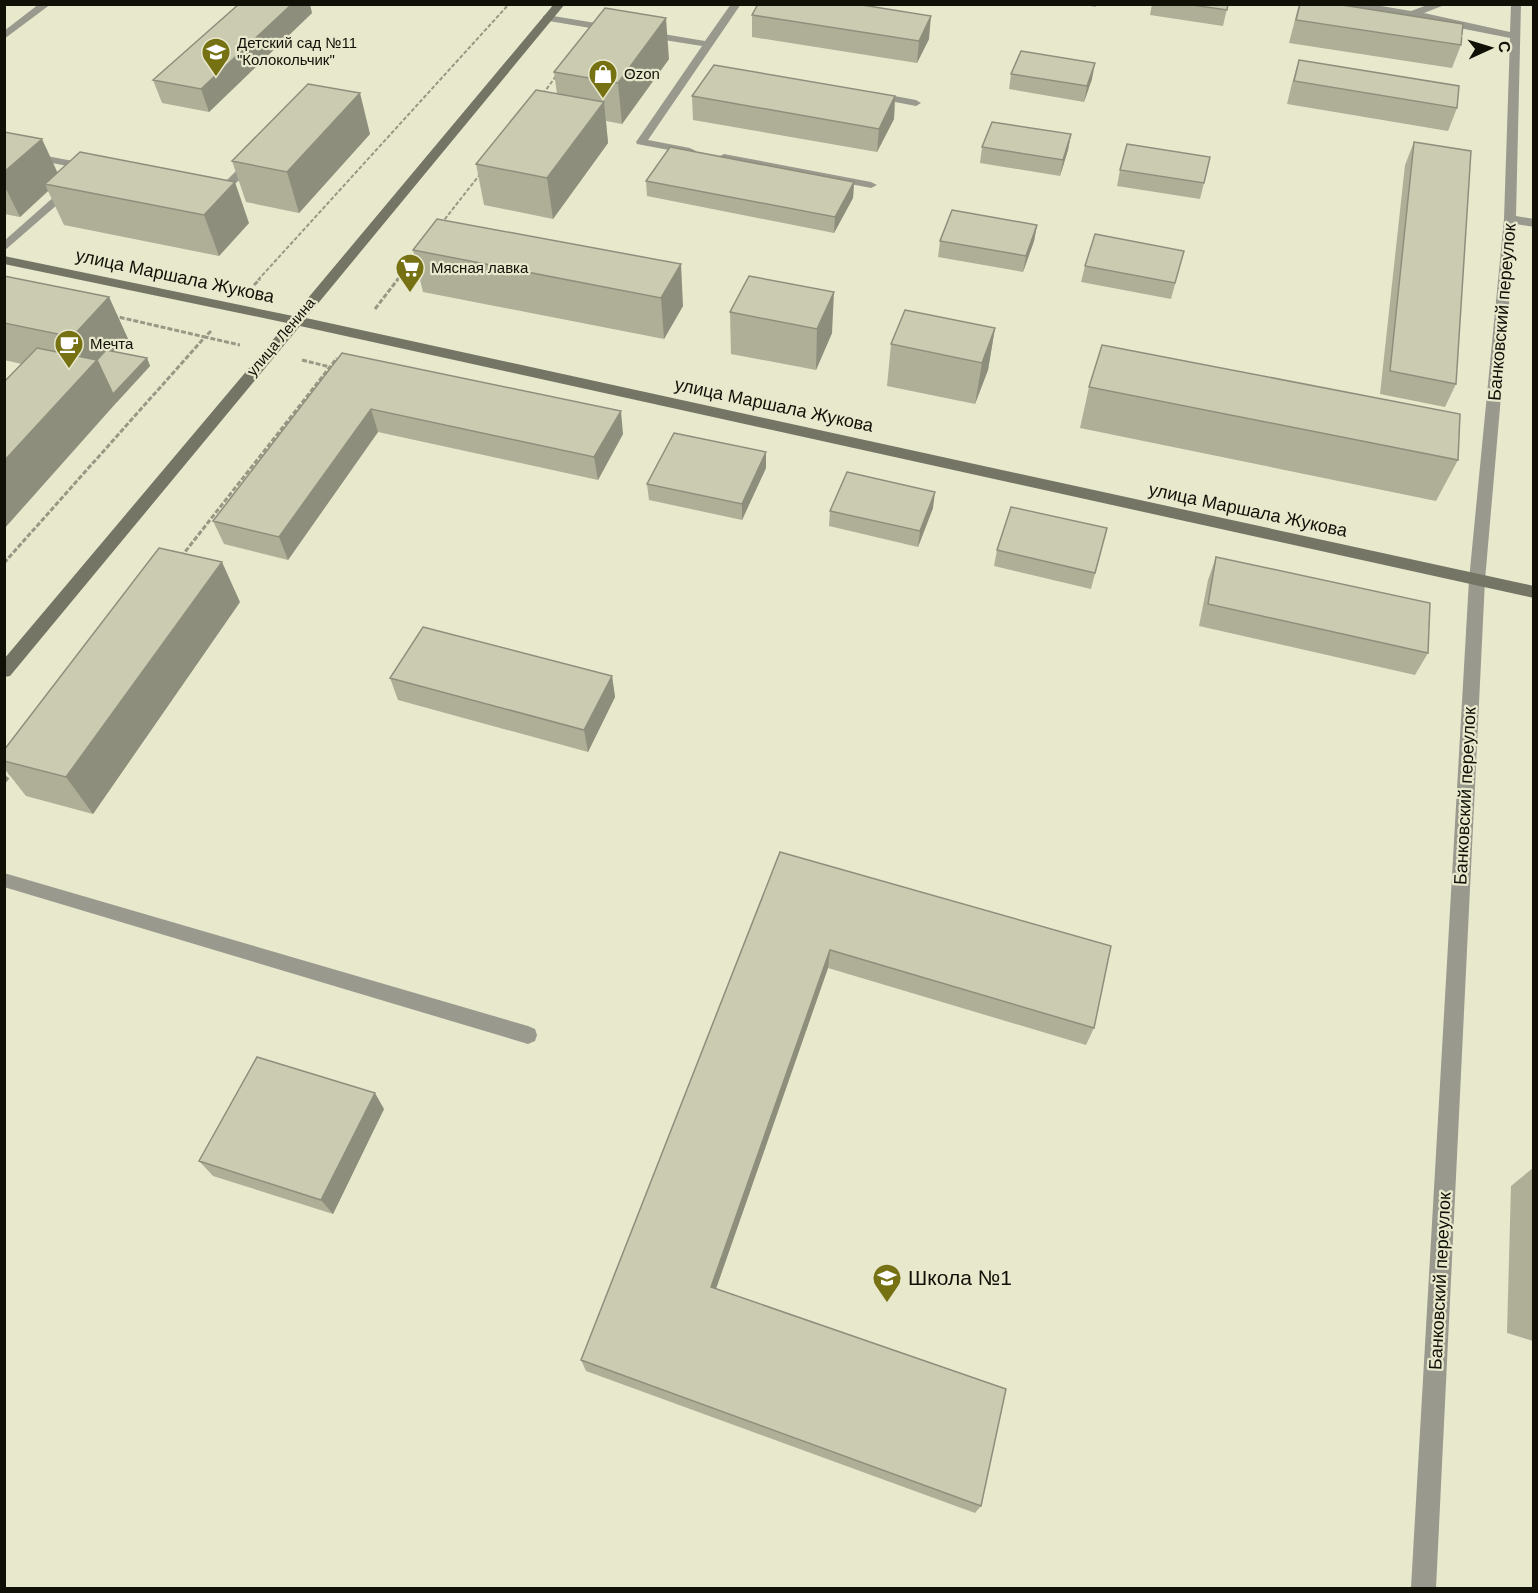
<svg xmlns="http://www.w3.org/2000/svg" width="1538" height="1593" viewBox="0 0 1538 1593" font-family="Helvetica,sans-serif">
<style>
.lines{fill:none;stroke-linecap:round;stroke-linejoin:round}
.path-far2{stroke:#989884;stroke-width:2;stroke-dasharray:4 2;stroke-linecap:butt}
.path-far1{stroke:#989884;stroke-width:3;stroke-dasharray:5 2;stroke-linecap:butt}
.path{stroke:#989884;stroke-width:4;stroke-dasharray:6 3;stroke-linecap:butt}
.lane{fill:#99998e;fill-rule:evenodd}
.street{fill:#99998e;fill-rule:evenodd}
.secondary{fill:#757565;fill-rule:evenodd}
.wall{fill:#afaf98}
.shaded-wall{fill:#8e8e7c}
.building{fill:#cbcbb1;stroke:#8e8e7c;stroke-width:1.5}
.labels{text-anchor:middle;stroke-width:4.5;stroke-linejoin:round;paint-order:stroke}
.far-poi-label{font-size:15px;fill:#101007;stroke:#e8e8cd;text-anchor:start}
.far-street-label{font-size:15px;fill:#101007;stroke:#e8e8cd}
.street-label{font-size:18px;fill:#101007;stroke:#e8e8cd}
.near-poi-label{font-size:21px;fill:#101007;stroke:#e8e8cd;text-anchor:start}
</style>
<rect width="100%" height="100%" fill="#e8e8cd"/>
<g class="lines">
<path class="path-far2" d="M543 94 556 76
M441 224 481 173
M258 280 509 4
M397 280 416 256"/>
<path class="path-far1" d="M254 285 260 279
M375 309 398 279
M211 331 205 337 240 345
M302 360 330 367
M181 557 337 358
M4 563 205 337 114 316"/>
<path class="path" d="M4 782 13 771"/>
<path class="lane" d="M39 4H51L4 39V31Z
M731 4H741L648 140 690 148 696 151 690 154 637 144 636 142 702 46 645 37 640 34 645 31 705 41Z
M547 15 614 26 619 29 614 32 543 20V16Z
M873 92 916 100 921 103 916 106 869 97V93Z
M4 148 89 164 95 167 89 170 4 154Z
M724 154 871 182 877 185 871 188 720 159 718 157Z
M253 157 259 160C247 174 228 195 208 192V188L227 180 249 158Z
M69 186 75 189 73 191 4 251V241L65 187Z
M4 873 528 1026 535 1029 537 1035 535 1041 528 1044 4 887Z"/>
<path class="street" d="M1338 4H1369L1411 11 1430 4H1447L1424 13 1510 32 1511 4H1521L1516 216 1534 219V227L1516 224 1485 580 1436 1588H1411L1469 580 1504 219 1510 38Z"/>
<path class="secondary" d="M554 4H565L306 318 1534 586V598L300 326 10 676 4 677V659L287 323 4 264V256L293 316Z"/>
</g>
<path class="wall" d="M1076 4H1097L1096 7Z
M1152 4H1228L1223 26 1150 15Z
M1299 4 1461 45 1452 68 1289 43Z
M312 13 209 112 162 103 153 80Z
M752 15 929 39 917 63 752 37Z
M669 59 622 124 606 121 608 143 553 219 484 205 476 164 557 94 554 72Z
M1299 60 1457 108 1448 131 1287 104 1292 83Z
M1011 74 1092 79 1084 102 1009 89Z
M692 96H895L894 119 877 152 693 120Z
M4 132 57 173 249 223 219 256 64 225 48 191 20 217 4 214Z
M370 134 299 213 246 202 232 161Z
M1071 134 1068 150 1060 176 980 163 982 147Z
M1414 142 1456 384 1445 407 1380 394 1405 165Z
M1120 170 1204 183 1200 199 1117 186Z
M646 181 854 182 853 198 834 233 647 196Z
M437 219 683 306 664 339 423 292 413 250Z
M1037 225 1034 241 1023 272 938 257 940 241Z
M1184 251 1171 299 1081 282 1085 266Z
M4 276 109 297 128 339 116 352 147 358 150 366 117 402 22 364 4 360Z
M749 276 832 333 816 370 731 354 730 312Z
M995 328 988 370 975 404 887 386 891 344Z
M342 353 623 434 598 480 378 432 288 560 224 544 213 521Z
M1089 387 1458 460 1436 501 1080 428Z
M766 468 742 520 649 500 647 484Z
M933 508 918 547 829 526 830 511Z
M1107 528 1091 589 994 566 997 550Z
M1216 557 1428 653 1415 675 1199 626 1208 580Z
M240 602 93 814 26 796 4 768V750Z
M612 676 615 697 588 752 398 700 390 678Z
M780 852 1094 1028 1086 1045 828 968 716 1289 981 1506 975 1513 586 1371 581 1360Z
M384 1109 333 1214 213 1176 199 1161Z
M1533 1168V1341L1507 1333 1511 1186Z"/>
<path class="shaded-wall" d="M292 4H310L312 13 209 112 201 89Z
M931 16 929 39 917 63 919 41Z
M666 18 669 59 622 124 618 83Z
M1095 63 1092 79 1084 102 1087 86Z
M360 93 370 134 299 213 287 172Z
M895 96 894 119 877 152 879 129Z
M604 102 608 143 553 219 547 178Z
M1071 134 1068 150 1060 176 1063 160Z
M42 139 61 180 45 184 48 191 20 217 4 185V172Z
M235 182 249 223 219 256 204 215Z
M854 182 853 198 834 233 835 217Z
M1037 225 1034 241 1023 272 1026 256Z
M681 264 683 306 664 339 661 298Z
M834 292 832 333 816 370 817 329Z
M109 297 128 339 101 369 147 358 150 366 117 402 4 529V461L88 370 72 337Z
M995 328 988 370 975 404 982 363Z
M371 409 378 432 288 560 279 537Z
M621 411 623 434 598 480 594 457Z
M766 452V468L742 520V504Z
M935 492 933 508 918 547 920 531Z
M222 562 240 602 93 814 66 777Z
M612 676 615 697 588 752 584 730Z
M830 950 828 968 712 1300 711 1287Z
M375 1093 384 1109 333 1214 321 1200Z"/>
<path class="building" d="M239 4H292L201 89 153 80Z
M758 4H856L931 16 919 41 752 15Z
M1185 4H1228L1227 10Z
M1300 4H1336L1463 24 1461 45 1296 20Z
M605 8 666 18 618 83 554 72Z
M1021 51 1095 63 1087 86 1011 74Z
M1299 60 1459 86 1457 108 1294 81Z
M714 65 895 96 879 129 692 96Z
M308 84 360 93 287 172 232 161Z
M536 90 604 102 547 178 476 164Z
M992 122 1071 134 1063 160 982 147Z
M4 132 42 139 4 172Z
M1414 142 1471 151 1456 384 1390 371Z
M1127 144 1210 157 1204 183 1120 170Z
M670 147 854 182 835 217 646 181Z
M80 152 235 182 204 215 45 184Z
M952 210 1037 225 1026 256 940 241Z
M437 219 681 264 661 298 413 250Z
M1095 234 1184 251 1175 283 1085 266Z
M4 276 109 297 72 337 4 323Z
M749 276 834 292 817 329 730 312Z
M905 310 995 328 982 363 891 344Z
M1102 345 1460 414 1458 460 1089 387Z
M37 348 97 360 4 461V382Z
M106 350 147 358 113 394 97 360Z
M342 353 621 411 594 457 371 409 279 537 213 521Z
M674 433 766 452 742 504 647 484Z
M847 472 935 492 920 531 830 511Z
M1011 507 1107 528 1095 573 997 550Z
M159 548 222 562 66 777 4 761V750Z
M1216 557 1430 603 1428 653 1208 604Z
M423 627 612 676 584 730 390 678Z
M780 852 1111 946 1094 1028 830 950 711 1287 1006 1389 981 1506 581 1360Z
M257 1057 375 1093 321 1200 199 1161Z"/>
<defs>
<g id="school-pin" transform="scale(1.5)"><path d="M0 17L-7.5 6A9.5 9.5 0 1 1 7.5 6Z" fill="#767113" stroke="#e8e8cd"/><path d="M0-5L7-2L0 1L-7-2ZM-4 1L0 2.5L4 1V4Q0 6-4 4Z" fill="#fff"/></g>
<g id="shop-pin" transform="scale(1.5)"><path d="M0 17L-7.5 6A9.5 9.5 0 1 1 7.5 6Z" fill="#767113" stroke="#e8e8cd"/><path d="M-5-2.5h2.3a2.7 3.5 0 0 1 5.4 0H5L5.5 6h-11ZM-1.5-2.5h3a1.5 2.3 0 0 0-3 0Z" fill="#fff"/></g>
<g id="supermarket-pin" transform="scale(1.5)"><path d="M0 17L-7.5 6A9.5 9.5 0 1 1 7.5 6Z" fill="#767113" stroke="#e8e8cd"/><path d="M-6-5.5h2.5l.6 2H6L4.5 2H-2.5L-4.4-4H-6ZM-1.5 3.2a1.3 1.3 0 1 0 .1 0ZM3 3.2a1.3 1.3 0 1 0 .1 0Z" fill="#fff"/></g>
<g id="cafe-pin" transform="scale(1.5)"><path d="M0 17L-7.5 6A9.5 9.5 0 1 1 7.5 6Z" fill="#767113" stroke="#e8e8cd"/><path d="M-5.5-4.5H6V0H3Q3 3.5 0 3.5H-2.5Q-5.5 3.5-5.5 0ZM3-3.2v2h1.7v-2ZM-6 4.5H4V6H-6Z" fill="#fff"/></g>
</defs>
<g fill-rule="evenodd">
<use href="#school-pin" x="216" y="52"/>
<use href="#shop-pin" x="603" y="74"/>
<use href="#supermarket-pin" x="410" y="268"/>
<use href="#cafe-pin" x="69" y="344"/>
<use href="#school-pin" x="887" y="1278"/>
</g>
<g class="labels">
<g class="far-poi-label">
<text x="237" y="48">Детский сад №11<tspan x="237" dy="17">"Колокольчик"</tspan></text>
<text x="624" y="79">Ozon</text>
<text x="431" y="273">Мясная лавка</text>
<text x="90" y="349">Мечта</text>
</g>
<g class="far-street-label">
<text transform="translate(281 337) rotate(-50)" y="5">улица Ленина</text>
</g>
<g class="street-label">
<text transform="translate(175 276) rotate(12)" y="6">улица Маршала Жукова</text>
<text transform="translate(1502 312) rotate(-85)" y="6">Банковский переулок</text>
<text transform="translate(774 405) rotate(12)" y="6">улица Маршала Жукова</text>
<text transform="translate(1248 510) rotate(12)" y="6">улица Маршала Жукова</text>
<text transform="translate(1465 796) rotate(-87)" y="6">Банковский переулок</text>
<text transform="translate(1440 1281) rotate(-87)" y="6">Банковский переулок</text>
</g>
<g class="near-poi-label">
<text x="908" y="1285">Школа №1</text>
</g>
</g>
<rect width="1538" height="1593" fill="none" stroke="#101007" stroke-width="12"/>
<g transform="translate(1490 48) rotate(86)" stroke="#e8e8cd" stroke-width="4.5" paint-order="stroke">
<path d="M0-4.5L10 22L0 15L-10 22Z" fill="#101007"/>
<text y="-9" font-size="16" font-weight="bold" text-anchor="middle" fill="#101007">С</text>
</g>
</svg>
